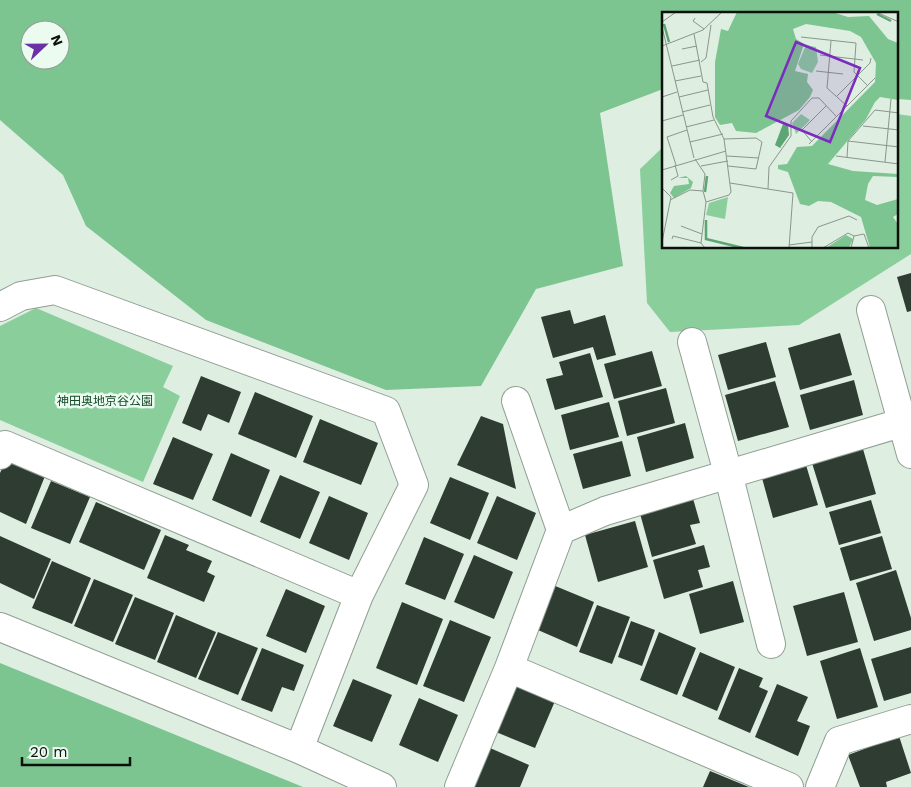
<svg xmlns="http://www.w3.org/2000/svg" width="911" height="787" viewBox="0 0 911 787" font-family="'Work Sans','Noto Sans JP',sans-serif">
<style>
.green{fill:#8ace9c}
.forest{fill:#7dc590;fill-rule:evenodd}
.building{fill:#2f3c32}
.lines{fill:none;stroke-linecap:round;stroke-linejoin:round}
.minor-casing{stroke:#909e93;stroke-width:30}
.minor{stroke:#fff;stroke-width:28}
.labels{text-anchor:middle;stroke-width:5;stroke-linejoin:round;paint-order:stroke}
.park-label{font-size:12px;fill:#134927;stroke:#ebfbef}
.inset-river{fill:none;stroke:#5da572;stroke-width:2.5}
.inset-road{fill:none;stroke:#8a968c;stroke-width:1}
.view{fill:#7b2cbf;fill-opacity:0.15;stroke:#7b2cbf;stroke-width:2.5}
.inset-edge{fill:none;stroke:#0c110d;stroke-width:2.5}
</style>
<rect width="100%" height="100%" fill="#deeee1"/>
<path class="green" d="M897 114 911 116V254L799 325 670 332 647 303 640 169 663 147 664 248H897Z
M36 308 173 366 163 387 180 396 143 482 0 420V326Z"/>
<path class="forest" d="M0 0H911V100L897 99V14H664L663 89 600 113 623 266 536 289 481 386 386 390 206 320 86 226 63 175 0 120ZM30 30H60V60H30Z
M0 663 303 787H0Z"/>
<path class="building" d="M911 273V311L907 312 897 277Z
M570 310 574 324 605 315 616 355 597 360 593 347 553 358 541 317Z
M840 333 852 375 800 390 788 348Z
M766 342 776 377 728 390 718 355Z
M652 351 662 386 614 399 604 364Z
M590 353 603 397 555 410 546 379 563 375 559 362Z
M201 376 241 392 229 423 208 414 201 431 182 423Z
M854 380 863 415 810 430 800 395Z
M775 381 789 427 738 441 725 395Z
M666 388 675 423 627 436 618 401Z
M255 392 313 416 296 458 238 434Z
M609 402 619 437 570 450 561 415Z
M481 416 503 424 516 489 457 465Z
M320 419 378 443 361 485 303 462Z
M685 423 694 458 646 472 637 437Z
M173 437 213 454 193 500 153 484Z
M622 441 631 476 583 489 573 454Z
M863 449 876 494 826 508 812 463Z
M231 453 270 470 251 517 212 500Z
M6 460 45 476 26 524 0 512V473Z
M806 465 818 505 773 518 762 478Z
M280 475 320 492 300 539 260 522Z
M450 477 489 493 470 540 430 523Z
M51 481 90 497 70 544 31 528Z
M692 495 700 523 690 525 696 544 652 557 639 510Z
M329 496 368 513 349 560 309 543Z
M497 496 536 513 517 560 477 543Z
M871 500 881 533 839 545 829 512Z
M96 502 161 530 144 570 79 542Z
M635 521 648 567 598 582 585 535Z
M165 535 189 545 186 550 212 561 207 572 215 576 204 602 147 578Z
M0 536 51 559 34 599 0 583Z
M882 536 892 569 850 581 840 548Z
M424 537 464 554 445 600 405 584Z
M704 545 710 567 698 570 703 587 664 599 653 560Z
M474 555 513 572 494 619 454 602Z
M52 561 91 578 72 624 32 608Z
M896 570 911 618V630L874 641 856 583Z
M94 579 133 595 113 642 74 626Z
M733 581 744 622 700 634 689 594Z
M548 583 594 602 577 647 531 627Z
M286 589 325 606 306 653 266 636Z
M844 592 858 642 807 656 793 606Z
M135 597 174 613 155 660 115 644Z
M402 602 443 619 417 685 376 668Z
M597 605 630 617 612 664 579 652Z
M176 615 216 632 196 678 157 662Z
M450 620 491 637 464 702 423 686Z
M631 621 655 630 642 666 618 657Z
M218 632 258 648 238 695 198 679Z
M659 632 696 648 677 695 640 680Z
M911 647V693L884 701 871 659Z
M262 648 304 665 294 691 282 687 272 712 241 700Z
M860 648 878 707 837 719 820 661Z
M700 652 735 667 717 711 682 696Z
M739 668 763 678 759 687 768 691 750 733 718 719Z
M353 679 392 695 372 742 333 726Z
M516 684 555 701 535 748 496 732Z
M777 684 808 697 797 721 810 726 798 756 755 737Z
M419 698 458 715 438 762 399 745Z
M899 736 911 773 886 782 887 787H860L848 755Z
M490 748 529 765 520 787H474Z
M710 771 749 787H703Z"/>
<g class="lines">
<g class="minor-casing">
<path id="minor" d="M0 307 21 296 55 290 386 411 414 485 359 595 299 749
M871 310 911 454
M692 342 728 473 771 644
M516 401 561 530
M0 455 5 445 359 595
M0 627 299 749 382 787
M509 668 789 787
M459 787 509 668 561 530 605 511 911 420
M820 787 839 741 911 719"/>
</g>
<use href="#minor" class="minor"/>
</g>
<g class="labels">
<g class="park-label">
<text x="105" y="405">神田奥地京谷公園</text>
</g>
</g>
<g transform="translate(662 12)">
<rect width="236" height="236" fill="#deeee1"/>
<path d="M144 33 154 35 156 50 150 61 139 57 136 52ZM139 102 148 108 134 122 130 111ZM66 185 63 207 44 203 47 191Z" fill="#8ace9c"/>
<path d="M75 0H170L186 5 207 4 226 27 236 31V88L218 85 213 90 204 107 166 152 191 159 236 162V165L211 164 206 172 203 188 215 193 236 187V202L231 205 236 212V236H208L199 205 169 190 156 189 147 194 138 192 126 160 116 157V153L125 152 135 135 150 134 213 70 214 51 199 25 188 19 144 12 131 17 134 27 142 32 133 59 146 62 145 70 151 78 148 85 137 98 94 121 74 119 70 111 58 113 53 105V50L59 17 66 19ZM24 164 31 170 29 176 12 186 8 181 12 174 27 172 26 166H16ZM184 223 191 227 187 236H164Z" fill="#7dc590"/>
<path d="M121 112H126L127 123 118 136 113 133Z" fill="#5da572"/>
<path class="inset-river" d="M215 2 229 9M2 12 7 30M43 180 45 164M44 208V227L81 236"/>
<path class="inset-road" d="M214 0 237 10M33 6 31 9 42 17M0 10 14 0M0 15 32 146M32 22 41 70 45 71 51 105 62 127 69 180 67 183 44 190M139 25 194 31 192 60 206 74M169 29 165 76 185 94M0 34 41 18 60 0M20 37 35 34M158 43 201 48M39 50 44 46 49 13M10 54 38 48M154 59 181 62M13 69 39 64M175 84 208 51 209 46M0 85 15 80M17 85 46 78M20 100 48 93M0 109 21 103M201 114 237 118M24 115 52 108M62 127 94 126 100 130 94 157 66 154M186 129 237 135M28 130 61 122M150 130 140 118 164 94M147 132 213 66M65 144 97 146M174 144 237 152M185 146 186 129 213 98 237 101M33 147 43 162 41 179 44 190 39 231M223 150 229 87M14 153 5 125 25 118M39 154 66 149M0 158 64 139M9 168 16 164 13 153M68 171 131 181 127 236M0 176 9 185 0 230M106 177 107 155 129 124V109L150 86H157L174 104M8 188 28 178 41 179M19 214 40 222M192 224 202 222 207 236M10 227 11 224 39 231 43 236M127 233 150 230M150 235V225L156 215 187 204 195 208M161 236 186 221 192 224 189 236"/>
<path class="view" d="M134 30 198 56 168 130 104 104Z"/>
<rect width="236" height="236" class="inset-edge"/>
</g>
<g transform="translate(45 45) rotate(68)"><circle r="24" fill="#ebfbef" stroke="#929d95"/>
<path d="M0-4L9 19L0 12L-9 19Z" fill="#6a31a7"/>
<text y="-8" font-size="14" font-weight="bold" text-anchor="middle" fill="#0c110d">N</text>
</g>
<path d="M22 757v8h108v-8" fill="none" stroke="#0c110d" stroke-width="2.5"/>
<text x="30" y="757" font-size="15" fill="#0c110d" stroke="#ebfbef" stroke-width="4" paint-order="stroke">20 m</text>
</svg>
